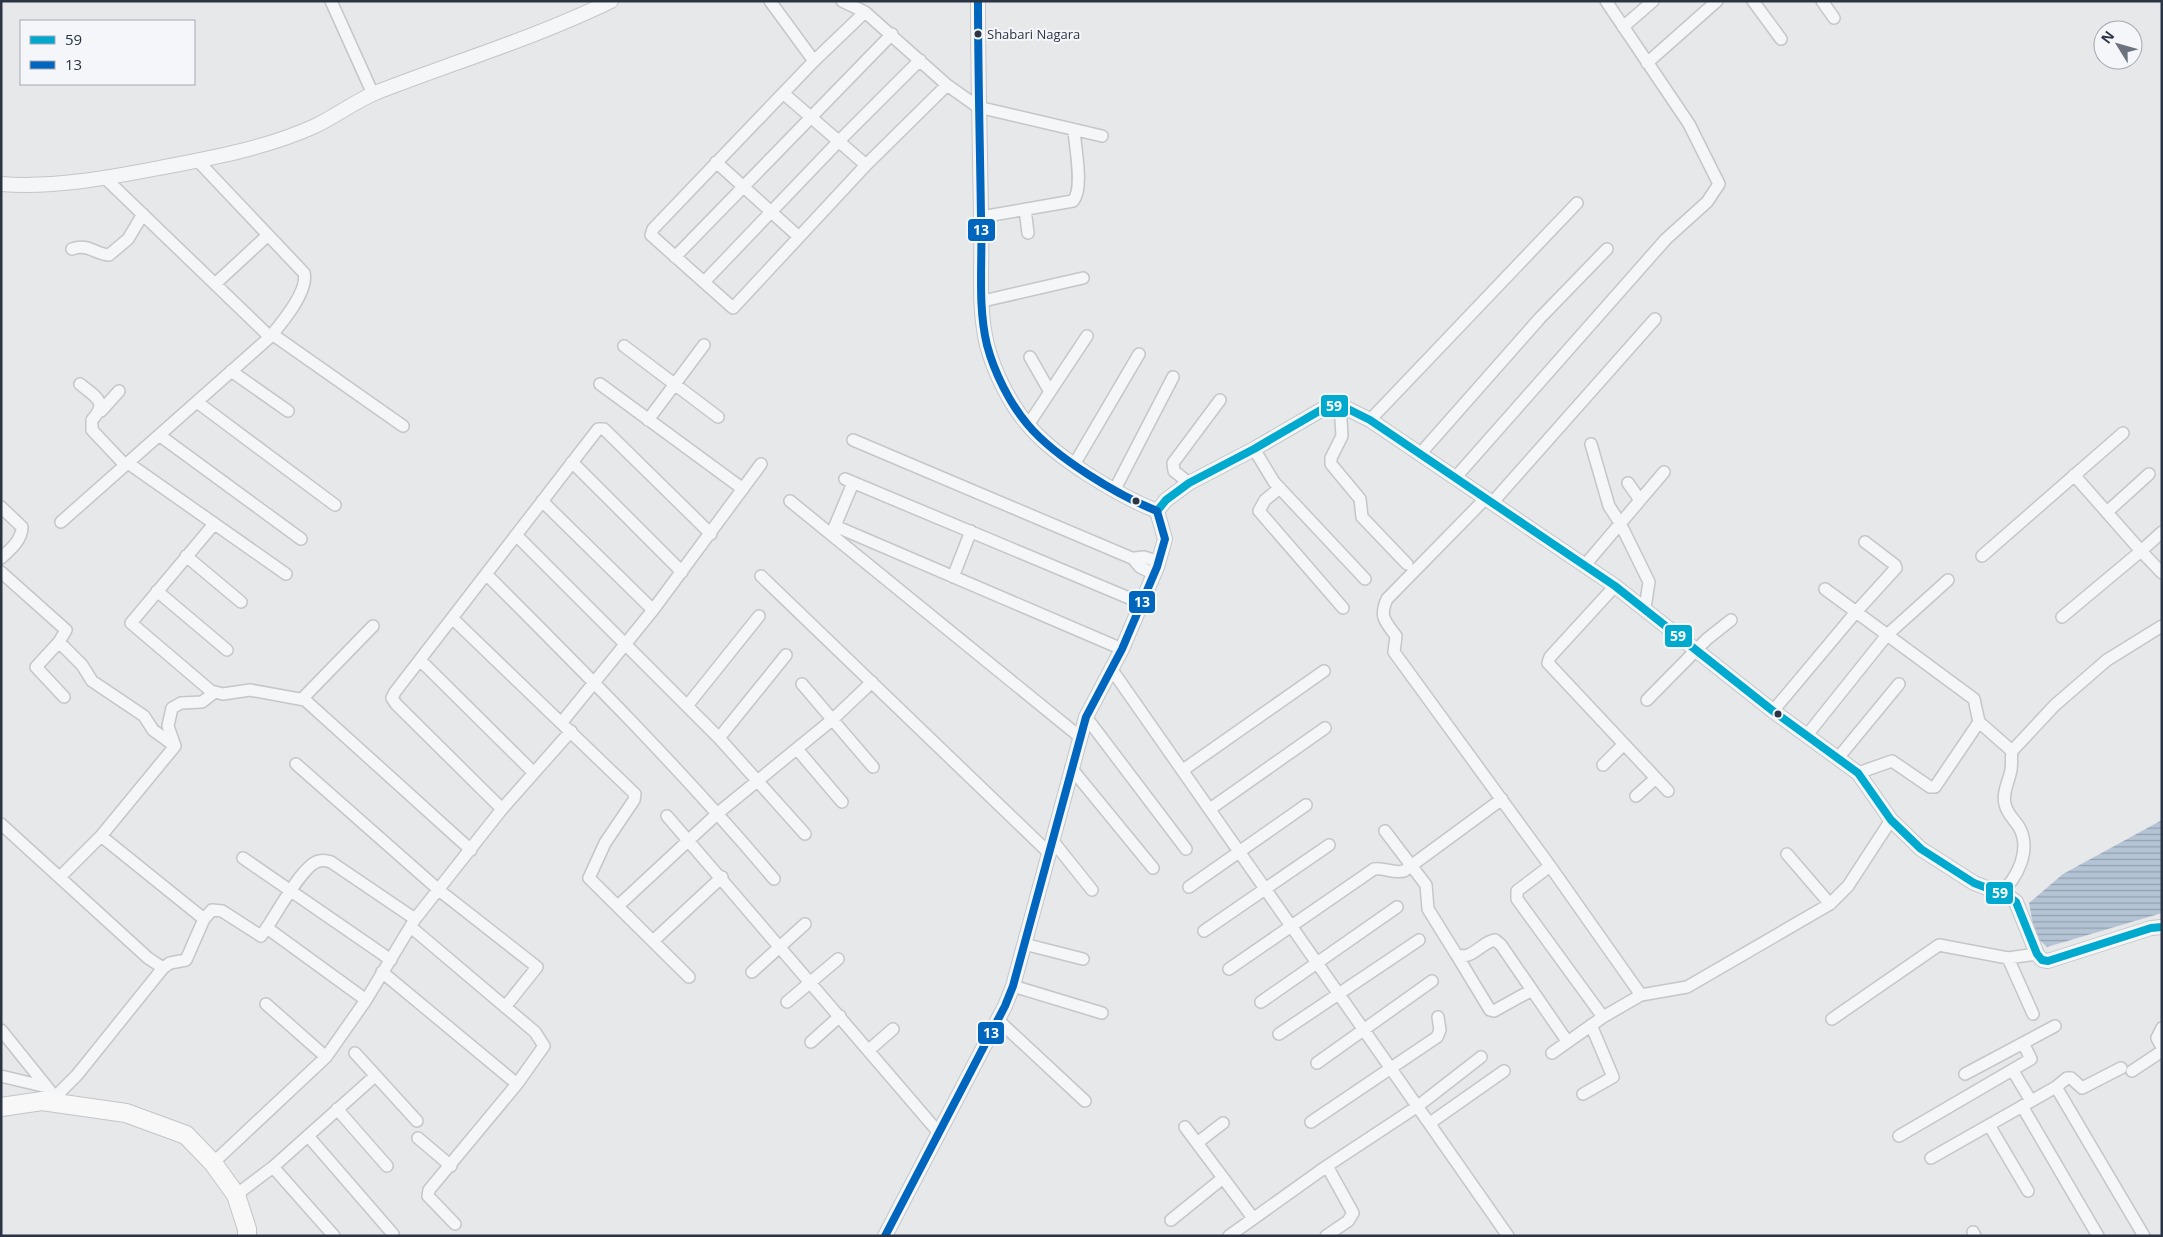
<svg xmlns="http://www.w3.org/2000/svg" width="2163" height="1237" viewBox="0 0 2163 1237" font-family="'Open Sans',sans-serif">
<style>
.water{fill:url(#water-rules)}
.lines{fill:none;stroke-linecap:round;stroke-linejoin:round}
.minor-casing{stroke:#c4c6c8;stroke-width:14}
.tertiary-casing{stroke:#c4c6c8;stroke-width:16}
.primary-casing{stroke:#c2c5c8;stroke-width:20}
.minor{stroke:#f5f6f7;stroke-width:11}
.tertiary{stroke:#f5f6f7;stroke-width:14}
.primary{stroke:#f8f8f8;stroke-width:18}
.bus-1-casing{stroke:#f4f6f9;stroke-width:11}
.bus-2-casing{stroke:#f4f6f9;stroke-width:11}
.bus-1{stroke:#00a9ce;stroke-width:8}
.bus-2{stroke:#0065bd;stroke-width:8}
.bus-dot{fill:#2b3445;stroke:#f4f6f9;stroke-width:2}
.labels{text-anchor:middle;stroke-width:4;stroke-linejoin:round;paint-order:stroke}
.bus-label{font-size:13px;fill:#2b3445;stroke:#f4f6f9;text-anchor:start}
.line-badge{stroke:#f4f6f9;stroke-width:2}
.badge-label{font-size:14px;text-anchor:middle;font-weight:bold;fill:#fff}
</style>
<defs>
<pattern id="water-rules" width="6" height="5" patternUnits="userSpaceOnUse" patternTransform="scale(1.25)"><rect width="6" height="5" fill="#b4c4d5"/><path d="M0 2.5h6" fill="none" stroke="#93a0af"/></pattern>
</defs>
<rect width="100%" height="100%" fill="#e6e8ea"/>
<path class="water" d="M2162 820V913L2047 947 2035 936 2029 903 2063 874Z"/>
<g class="lines">
<g class="minor-casing">
<path id="minor" d="M331 1 373 94
M770 1 814 61
M842 1 865 12
M1753 1 1781 39
M1822 1 1834 18
M1623 27 1653 1
M1647 63 1717 1
M947 85 866 165 733 308 651 235 653 229 814 61 865 12 947 85 978 107 1102 136
M783 93 866 165
M716 162 799 237
M105 178 270 337
M1025 209 1028 233
M981 217 1073 201C1084 189 1075 147 1074 130
M72 249C88 243 95 254 109 255L128 239 143 214
M675 257 892 34
M704 282 838 142 920 60
M215 284 268 235
M983 301 1083 278
M272 334 403 426
M624 346 718 417
M1030 357 1050 392
M231 371 288 411
M80 384C95 397 109 401 92 420V430L125 465
M600 384 743 489
M197 402 335 505
M1340 405 1342 436 1331 458V464L1360 499 1362 517 1407 564
M101 411 119 391
M648 420 704 345
M1370 420 1577 203
M1028 425 1087 336
M159 435 301 539
M853 440 1134 559
M1591 444 1609 506 1620 523 1649 582 1645 608
M1254 449 1274 482 1365 579
M1420 454 1540 318 1607 249
M572 462 682 572
M128 463 286 574
M1075 463 1139 354
M2074 475 2141 551 2162 532
M1455 478 1666 239 1707 202 1719 184 1689 124 1606 1
M845 479 1141 603
M1189 483 1174 471 1173 463 1220 400
M1628 483 1640 500
M1280 488 1265 500 1259 511 1343 608
M1115 489 1173 377
M1485 499 1387 599C1379 617 1385 621 1396 636L1394 652 1550 866 1641 995
M542 501 653 610
M790 501 1080 737
M1492 503 1655 319
M1 507 22 527C22 540 10 550 1 558
M2107 512 2149 474
M61 522 270 337C281 324 309 291 304 273L197 160
M214 524 131 623 211 691 223 694 250 690 305 700 471 850
M835 526 1122 649
M832 533 853 483
M516 535 719 738 805 834
M186 556 241 602
M1982 556 2123 433
M1585 565 1664 472
M1 572 66 630 59 642 36 667 64 697
M486 574C585 673 684 772 774 879
M1154 574 1140 567 1134 560 1135 558 1144 557 1159 562
M761 576 1048 852
M953 577 971 531
M1615 586 1550 657 1548 663 1668 791
M1825 589 1974 699 1979 722 2012 751 2055 705 2107 660 2162 626
M157 591 227 650
M2062 617 2141 551 2162 573
M452 618 635 794 634 800 605 843 589 878 689 977
M59 642 82 665 92 681 144 716 153 730 175 746
M420 660 534 773
M1112 670 1508 1236
M802 684 873 767
M302 699 373 626
M1647 700 1707 639 1731 620
M687 706 759 616
M1773 711 1856 612 1896 568 1895 565 1865 542
M1086 717 1186 849
M562 722 653 610 761 464
M1807 735 1887 635 1948 580
M719 738 786 655
M797 749 842 802
M1838 758 1899 684
M296 764 440 891 537 967 505 1007
M1603 765 1623 745
M1071 768 1153 868
M1183 770 1324 671
M1858 773 1892 761 1930 787H1935L1979 722
M1636 796 1656 778
M502 809 396 704 392 698 395 692 598 429H604L711 534
M1210 809 1325 728
M667 816 939 1133
M1 824 148 958 163 968
M1385 831 1426 885 1428 909 1456 954C1471 962 1481 942 1495 940L1501 945 1567 1041
M101 836 175 746 168 726 172 708 181 703 202 702 215 692
M1052 840 1092 890
M1787 854 1830 904
M243 858 391 960
M1550 866 1517 891V899L1603 1017
M60 877 101 836 204 919
M1189 887 1306 805
M2001 893C2017 878 2032 850 2019 827 2014 819 2007 814 2005 804 2002 793 2009 781 2011 770 2012 764 2011 757 2012 751
M618 906 718 813 832 720 872 682
M267 928 366 1000
M412 928 535 1032 544 1046 517 1084
M1204 931 1329 845
M653 941 722 877
M1024 944 1083 959
M1456 954 1490 1010 1494 1011 1532 990
M2008 958 2033 1014
M1229 969 1374 869C1384 867 1393 874 1404 871L1502 799
M382 972 517 1084 429 1190 428 1196 455 1224
M752 972 805 924
M1013 986 1102 1013
M787 1002 838 959
M1261 1002 1397 907
M266 1004 326 1057
M1832 1019 1939 945 2008 958 2037 954
M999 1021 1085 1101
M2162 1028 2157 1038 2162 1047
M1 1030 59 1102
M1279 1034 1419 940
M811 1042 840 1016
M869 1050 893 1029
M355 1053 417 1121
M1552 1053 1603 1017 1641 995 1687 987 1830 904 1848 886 1891 820
M1317 1063 1432 981
M2013 1071 2031 1101
M2132 1071 2162 1051
M1965 1074 2055 1026
M1 1076 47 1087
M2056 1087 2067 1078H2071L2082 1088 2121 1068
M1583 1094 1613 1077 1591 1025
M55 1097 77 1075 163 968 170 963 186 960 204 919 212 910 222 911 261 936C273 921 302 864 319 861 323 860 328 861 331 862L415 919
M2022 1106 2098 1236
M337 1109 387 1166
M1311 1122 1437 1037 1440 1030 1438 1017
M1430 1123 1504 1071
M1989 1125 2028 1191
M1185 1127 1253 1218
M308 1136 393 1234
M1899 1136 2031 1059 2023 1043
M418 1138 451 1166
M1197 1143 1223 1123
M1931 1158 2056 1087 2144 1236
M213 1163 326 1057 366 1000 415 919 502 809 571 731
M273 1167 334 1236
M236 1195 273 1167 375 1076
M1171 1220 1223 1178
M1973 1232 1975 1236
M1229 1236 1327 1166 1418 1106 1481 1057
M1326 1236 1348 1221 1353 1213 1327 1166"/>
</g>
<g class="tertiary-casing">
<path id="tertiary" d="M1 184C54 188 107 178 159 168 211 158 267 148 315 126 336 116 354 102 375 93 454 62 535 38 611 1
M1157 511 1166 500 1189 483 1254 449 1326 407 1340 405 1370 420 1615 586 1773 711 1858 773 1891 820 1921 849 1974 883 2008 896 2016 902 2037 954 2042 960 2048 961 2151 928 2162 927
M885 1236 1005 1006 1013 986 1086 717 1122 649 1157 567 1165 539 1157 511C1117 495 1056 458 1028 425 1010 404 994 372 987 345 977 304 983 258 981 217 980 145 978 73 978 1"/>
</g>
<g class="primary-casing">
<path id="primary" d="M1 1107 42 1101 126 1113 186 1135 213 1163 236 1195 247 1229V1236"/>
</g>
<use href="#minor" class="minor"/>
<use href="#tertiary" class="tertiary"/>
<use href="#primary" class="primary"/>
<g class="bus-1-casing">
<path id="bus-1" d="M1157 511 1166 500 1189 483 1254 449 1326 407 1340 405 1370 420 1615 586 1773 711 1858 773 1891 820 1921 849 1974 883 2008 896 2016 902 2037 954 2042 960 2048 961 2151 928 2162 927"/>
</g>
<g class="bus-2-casing">
<path id="bus-2" d="M885 1236 1005 1006 1013 986 1086 717 1122 649 1157 567 1165 539 1157 511C1117 495 1056 458 1028 425 1010 404 994 372 987 345 977 304 983 258 981 217 980 145 978 73 978 1"/>
</g>
<use href="#bus-1" class="bus-1"/>
<use href="#bus-2" class="bus-2"/>
</g>
<g class="bus-dot">
<circle cx="978" cy="34" r="4.5"/>
<circle cx="1136" cy="501" r="4.5"/>
<circle cx="1778" cy="714" r="4.5"/>
</g>
<g class="labels">
<g class="bus-label">
<text x="987" y="39">Shabari Nagara</text>
</g>
</g>
<g class="line-badge">
<rect x="967" y="218" width="29" height="24" rx="5" fill="#0065bd"/>
<rect x="1320" y="394" width="29" height="24" rx="5" fill="#00a9ce"/>
<rect x="1128" y="590" width="28" height="24" rx="5" fill="#0065bd"/>
<rect x="1664" y="624" width="29" height="24" rx="5" fill="#00a9ce"/>
<rect x="1985" y="881" width="29" height="24" rx="5" fill="#00a9ce"/>
<rect x="977" y="1021" width="28" height="24" rx="5" fill="#0065bd"/>
</g>
<g class="badge-label">
<text x="981" y="235">13</text>
<text x="1334" y="411">59</text>
<text x="1142" y="607">13</text>
<text x="1678" y="641">59</text>
<text x="2000" y="898">59</text>
<text x="991" y="1038">13</text>
</g>
<rect width="2163" height="1237" fill="none" stroke="#2b3445" stroke-width="5"/>
<rect x="20" y="20" width="175" height="65" fill="#f4f6f9" stroke="#a4a8b1"/>
<rect x="30" y="36" width="25" height="8" fill="#00a9ce" stroke="#a4a8b1"/>
<text x="65" y="45" font-size="15" fill="#2b3445">59</text>
<rect x="30" y="61" width="25" height="8" fill="#0065bd" stroke="#a4a8b1"/>
<text x="65" y="70" font-size="15" fill="#2b3445">13</text>
<g transform="translate(2118 45) rotate(307)"><circle r="24" fill="#f4f6f9" stroke="#a4a8b1"/>
<path d="M0-4L9 19L0 12L-9 19Z" fill="#6c737f"/>
<text y="-8" font-size="14" font-weight="bold" text-anchor="middle" fill="#2b3445">N</text>
</g>
</svg>
